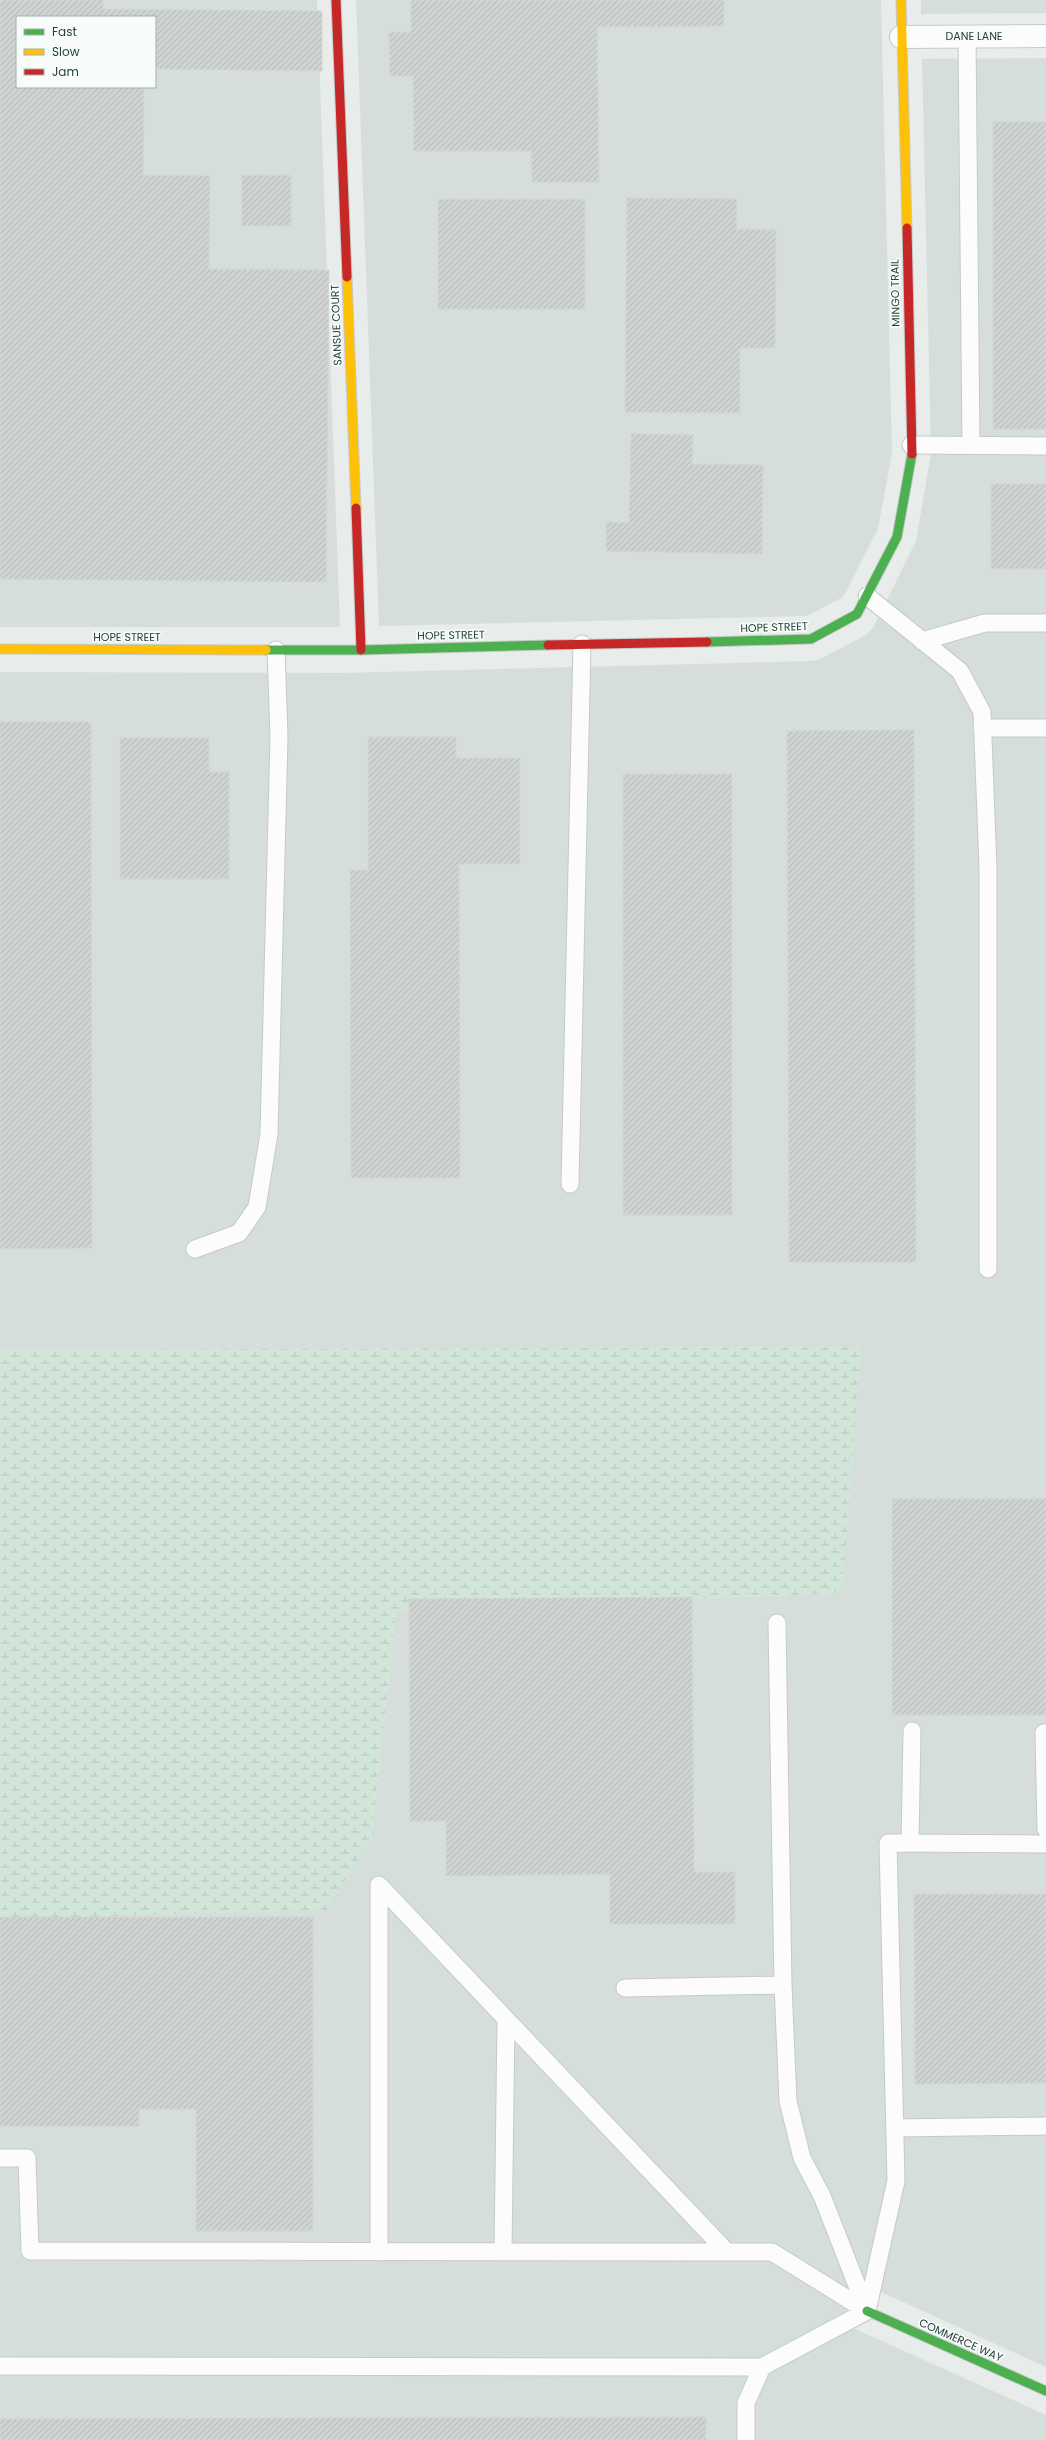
<svg xmlns="http://www.w3.org/2000/svg" width="1046" height="2440" viewBox="0 0 1046 2440" font-family="Poppins,sans-serif">
<style>
.built{fill:#d6dedb;fill-rule:evenodd}
.wetland{fill:url(#wetland-marsh)}
.building{fill:url(#building-hatch);stroke:#d1d6d4}
.lines{fill:none;stroke-linecap:round;stroke-linejoin:round}
.lane-casing{stroke:#c5cac8;stroke-width:19}
.street-casing{stroke:#c5cac8;stroke-width:24}
.fast-casing{stroke:#c3cbc8;stroke-width:11}
.slow-casing{stroke:#c3cbc8;stroke-width:11}
.jam-casing{stroke:#c3cbc8;stroke-width:11}
.lane{stroke:#fcfcfc;stroke-width:17}
.street{stroke:#fcfcfc;stroke-width:22}
.fast{stroke:#4caf50;stroke-width:9}
.slow{stroke:#ffc107;stroke-width:9}
.jam{stroke:#c62828;stroke-width:9}
.labels{text-anchor:middle;stroke-width:3.5;stroke-linejoin:round;paint-order:stroke}
.street-label{font-size:11px;fill:#24423a;stroke:#f7fbf9}
</style>
<defs>
<pattern id="wetland-marsh" width="20" height="14" patternUnits="userSpaceOnUse"><rect width="20" height="14" fill="#d1e6d8"/><path d="M1 5h8M5 5V1M11 12h8M15 12V8" fill="none" stroke="#b3c6ba"/></pattern>
<pattern id="building-hatch" width="6" height="6" patternUnits="userSpaceOnUse"><rect width="6" height="6" fill="#cfd4d2"/><path d="M-1 1l2-2M0 6l6-6M5 7l2-2" fill="none" stroke="#b2b7b5"/></pattern>
</defs>
<rect width="100%" height="100%" fill="#e8edeb"/>
<path class="built" d="M0 0H317L340 627H0ZM17 17H155V87H17Z
M356 0H881L892 453 878 529 843 597 807 616 379 626Z
M921 0H1046V13L921 14Z
M1046 58V2367L857 2281 842 2323 1046 2415V2440H0V1919L371 1840 396 1610 842 1593 860 1347 0 1350V672L341 673 812 661 820 659 866 635 874 626 916 541 931 454 922 59Z"/>
<path class="wetland" d="M861 1347 842 1593 396 1610 371 1840 326 1910 0 1919V1350Z"/>
<path class="building" d="M0 0H103V9L322 11V71L155 69V17H17V87H144L143 175 210 176 209 269 329 270 326 582 0 579Z
M411 0H724V26L597 27 599 182H532L531 151H414L413 76H390L389 32H411Z
M993 122H1046V429H993Z
M242 175H291V226H242Z
M627 198 737 199 736 229 776 230 775 348H740V413L625 412Z
M438 199H585V309H438Z
M631 434 693 435 692 464 763 465 762 554 606 551V522L629 523Z
M991 484H1046V569H991Z
M0 722H91L92 1248 0 1249Z
M914 730 916 1262H789L787 731Z
M368 737H456V758H520V864H459L460 1178H351L350 870H368Z
M120 738H209V772H229V879H120Z
M623 774H732V1215H623Z
M892 1499H1046V1715H892Z
M692 1597 694 1872H735V1924H610V1874L446 1876V1821H410L409 1599Z
M914 1894H1046V2083L915 2084Z
M0 1917H313V2231H196V2109H139V2126H0Z
M706 2417V2440H0V2419Z"/>
<g class="lines">
<g class="lane-casing">
<path id="lane" d="M967 36 971 445
M911 445 1046 446
M867 596 960 671 982 712 988 868V1269
M922 641 985 623H1046
M982 728H1046
M570 1184 582 644
M195 1249 239 1233 257 1207 269 1134 279 737 276 650
M777 1623 783 1985
M1044 1733 1046 1829
M910 1843 912 1731
M625 1988 783 1985 788 2101 802 2158 822 2196 867 2311
M895 2128 1046 2126
M0 2158H27L30 2251 772 2252 867 2311
M379 2252V1885L727 2252
M503 2252 506 2020
M0 2366 762 2367 867 2311 896 2181 888 1843 1046 1844
M746 2440V2403L762 2367"/>
</g>
<g class="street-casing">
<path id="street" d="M901 37 1046 36"/>
</g>
<g class="fast-casing">
<path id="fast" d="M707 642 811 639 857 614 897 537 912 454
M266 650H361L548 645
M867 2311 1046 2391"/>
</g>
<g class="slow-casing">
<path id="slow" d="M901 0 907 228
M347 277 356 508
M0 649 266 650"/>
</g>
<g class="jam-casing">
<path id="jam" d="M336 0 347 277
M907 228 912 454
M356 508 361 650
M548 645 707 642"/>
</g>
<use href="#lane" class="lane"/>
<use href="#street" class="street"/>
<use href="#fast" class="fast"/>
<use href="#slow" class="slow"/>
<use href="#jam" class="jam"/>
</g>
<g class="labels">
<g class="street-label">
<text x="974" y="40">DANE LANE</text>
<text transform="translate(895 293) rotate(-91)" y="4">MINGO TRAIL</text>
<text transform="translate(336 325) rotate(-92)" y="4">SANSUE COURT</text>
<text transform="translate(774 627) rotate(-2)" y="4">HOPE STREET</text>
<text transform="translate(451 635) rotate(-1)" y="4">HOPE STREET</text>
<text x="127" y="641">HOPE STREET</text>
<text transform="translate(961 2340) rotate(24)" y="4">COMMERCE WAY</text>
</g>
</g>
<rect x="16" y="16" width="140" height="72" fill="#f7fbf9" stroke="#a3b1ad"/>
<rect x="24" y="29" width="20" height="6" fill="#4caf50" stroke="#a3b1ad"/>
<text x="52" y="36" font-size="12" fill="#24423a">Fast</text>
<rect x="24" y="49" width="20" height="6" fill="#ffc107" stroke="#a3b1ad"/>
<text x="52" y="56" font-size="12" fill="#24423a">Slow</text>
<rect x="24" y="69" width="20" height="6" fill="#c62828" stroke="#a3b1ad"/>
<text x="52" y="76" font-size="12" fill="#24423a">Jam</text>
</svg>
